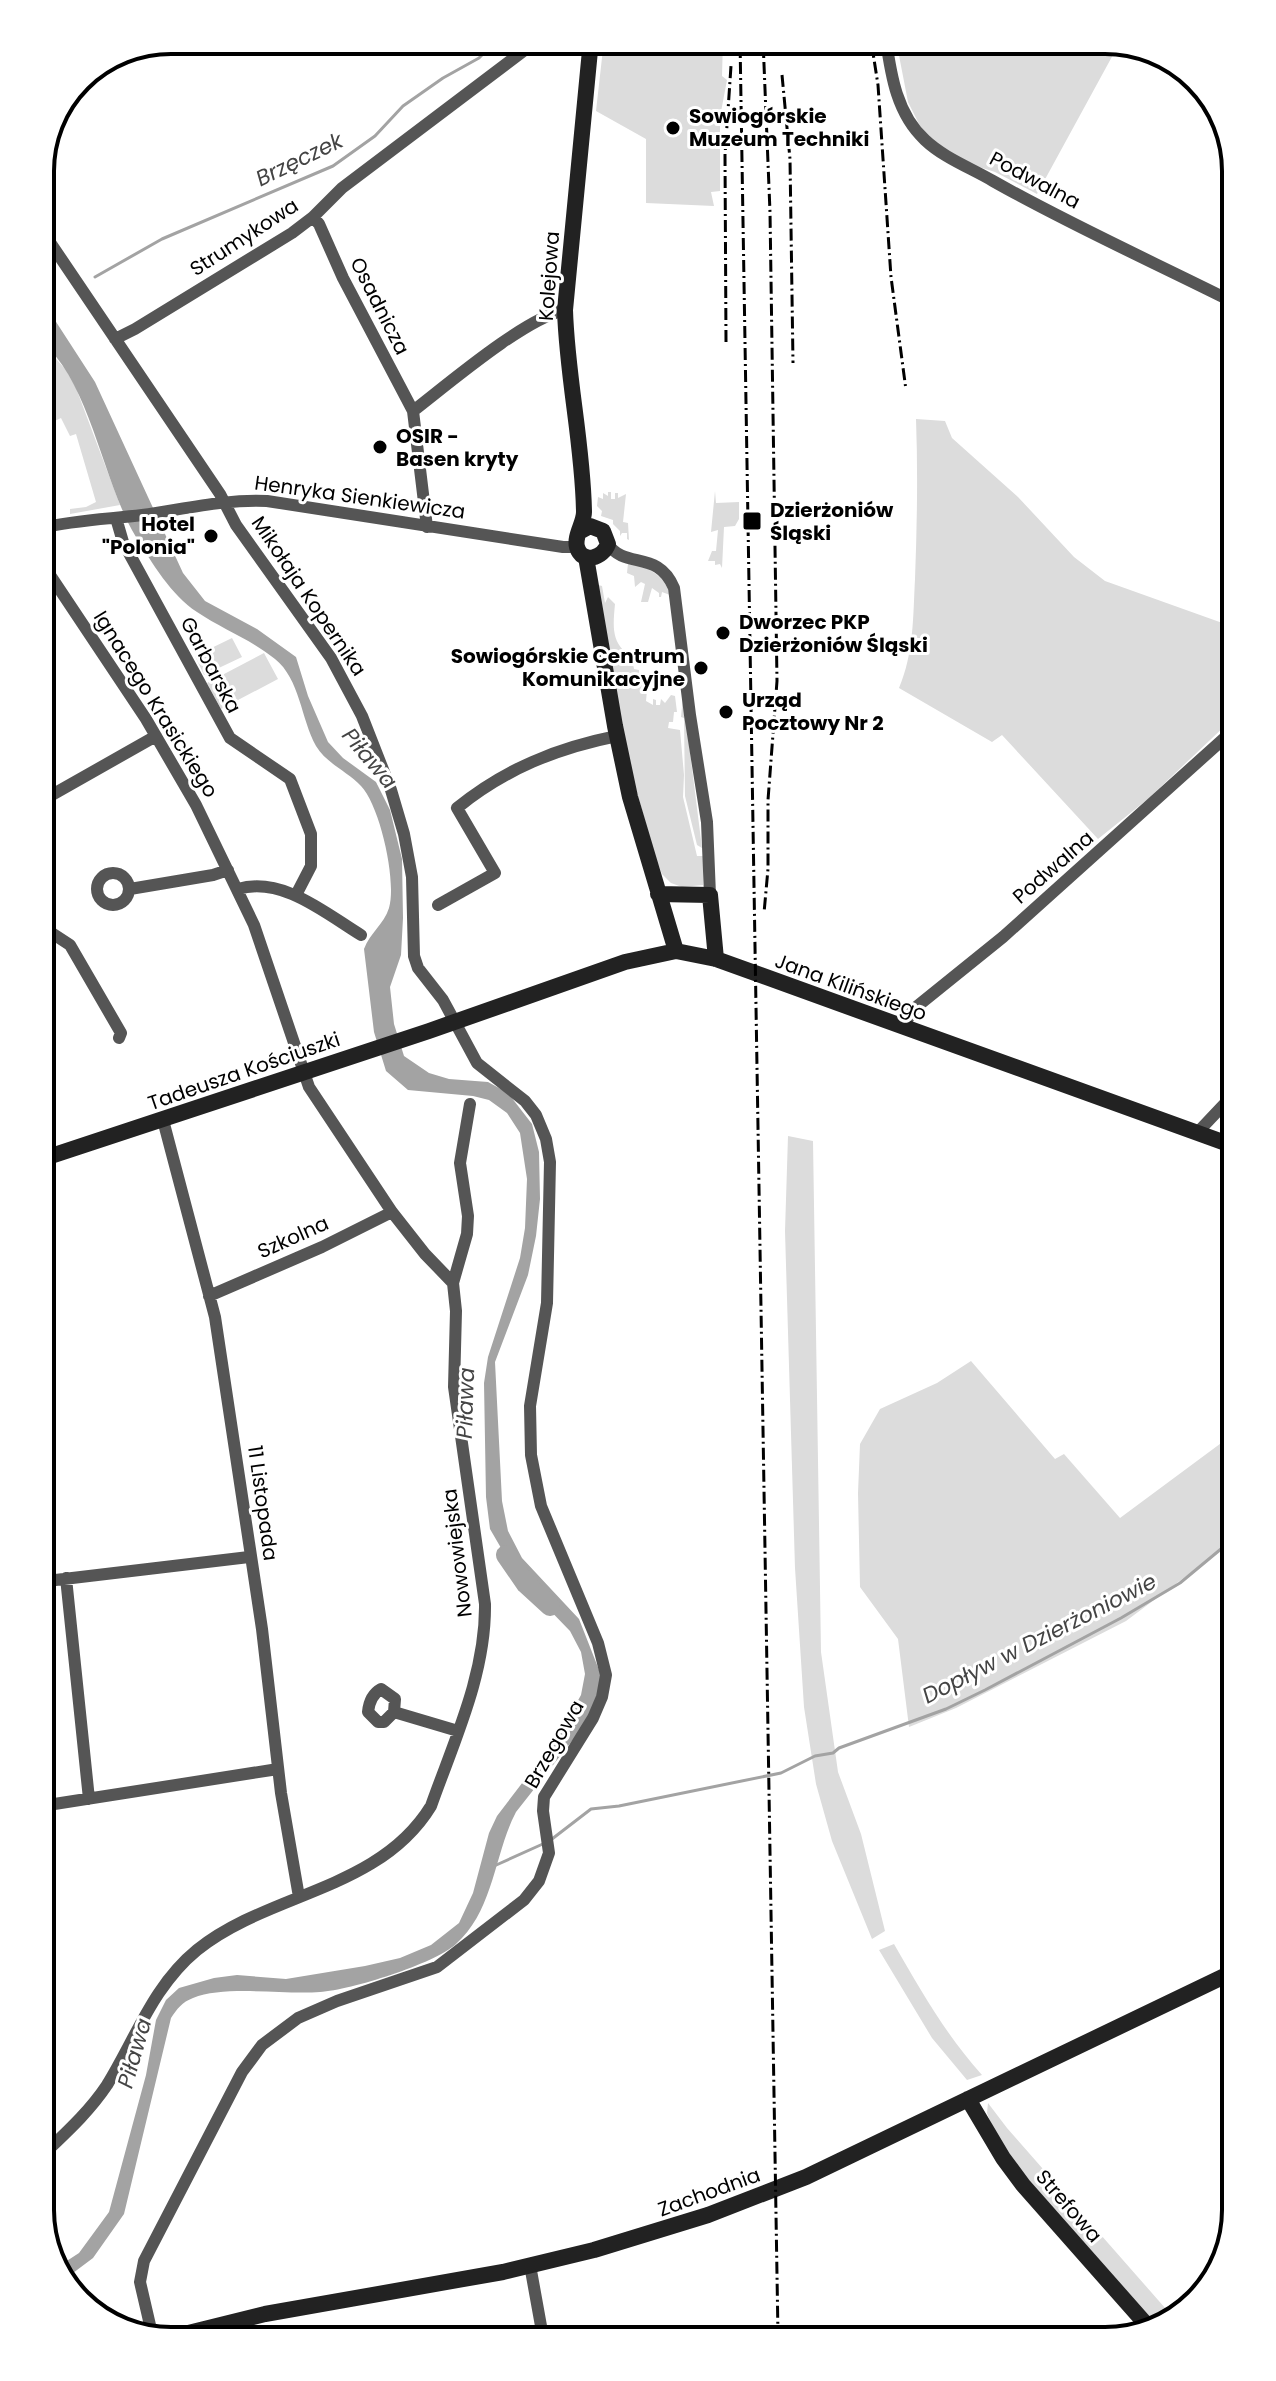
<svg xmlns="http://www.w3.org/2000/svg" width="1276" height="2381" viewBox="0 0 1276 2381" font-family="Poppins,sans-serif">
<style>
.green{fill:#dcdcdc}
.water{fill:#a3a3a3}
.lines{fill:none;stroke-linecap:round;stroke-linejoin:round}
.stream{stroke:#a3a3a3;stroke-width:3}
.river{stroke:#a3a3a3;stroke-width:20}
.street{stroke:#555;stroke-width:12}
.secondary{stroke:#222;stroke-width:16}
.rail{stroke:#000;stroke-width:3;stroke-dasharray:12 4 2 4;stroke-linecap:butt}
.poi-dot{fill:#000;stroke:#fff;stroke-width:3}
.labels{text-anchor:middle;stroke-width:6;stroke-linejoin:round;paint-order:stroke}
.poi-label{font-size:20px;font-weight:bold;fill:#000;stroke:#fff;text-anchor:start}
.street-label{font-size:20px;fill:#000;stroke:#fff}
.water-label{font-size:22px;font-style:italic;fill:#444;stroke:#fff}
.rim{fill:none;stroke:#000;stroke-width:4}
</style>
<rect width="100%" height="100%" fill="#fff"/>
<path class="green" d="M604 40H723L722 76 727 80 720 117V191L711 192 714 206 646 203V139L596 111Z
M896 40H1114L1120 42 1037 194 995 172 957 160 923 132 908 102Z
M41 342 66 370 76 388 120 505 70 514V509L86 507 96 502 76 434 70 436 61 418 42 427Z
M916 419 945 421 952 438 1018 497 1074 557 1105 581 1228 625 1229 722 1149 798 1098 839 1002 735 992 742 899 688C914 653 913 617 915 579 917 526 918 473 916 419Z
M715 491 716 503 739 502V519L735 526 724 527 722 568 720 564 715 565V561H708L712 551H716L718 530 711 532Z
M608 492H611V499H615V493H618V498L626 494 623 522 628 523 629 540 627 539V533H622L620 536V531L613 524V520L601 516 602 511 597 506 598 497 603 499V493L608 496Z
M628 563C648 567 664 574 670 595L662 592 661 597H659V593L652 588 648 602H641L645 584 641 582 635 587 634 576 627 573Z
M595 584 602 586 605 603 608 597 615 604C613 625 612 638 623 650V656L628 657V662L632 659 634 669 639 670V676L648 680 646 701 653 705V699L656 700V705H660L661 699 665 703 671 695 675 696 677 712H674L673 722H669L668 728 680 730 684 775 683 797 697 856H703V885L682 887 671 883 662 874 656 859 630 768Z
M232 638 242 657 204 675 195 656Z
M264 653 278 679 221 709 207 683Z
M683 696 702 848 697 845 685 796 684 718 681 717Z
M788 1136 813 1141 821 1652 838 1772 861 1834 885 1931 872 1939 832 1841 816 1784 804 1707 795 1568 785 1231Z
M971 1361 1055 1459 1064 1454 1120 1518 1232 1435 1233 1541 1126 1621 956 1708 909 1727 898 1639 860 1587 858 1493 860 1444 880 1409 937 1383Z
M894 1944C921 1991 946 2035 982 2075L967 2080 932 2038 879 1950Z
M988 2103 1007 2128 1173 2317 1158 2329 1031 2185 996 2136 987 2113Z"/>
<path class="water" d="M46 294 53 304 49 311 95 382 183 573 205 601 257 629 296 657 308 696 328 742 343 758 376 782 390 810 402 859 403 918 401 955 390 987 394 1024 404 1056 429 1073 449 1079 488 1082 508 1093 532 1124 539 1152 540 1199 536 1236 528 1275 495 1362 502 1501 508 1531 522 1558 579 1619 601 1675 597 1698 583 1727 516 1812C494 1854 494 1910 456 1944 434 1964 351 1990 320 1992 284 1995 225 1985 193 1998 182 2002 177 2009 171 2018L124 2214 93 2258 65 2279 56 2268 79 2253 109 2212 146 2075 156 2020 166 2000 179 1988 214 1978 237 1975 286 1979 365 1966 400 1958 431 1945 459 1923 473 1893 489 1833 497 1816 558 1736 581 1695 585 1674 581 1652 570 1631 539 1599 508 1560 490 1529 486 1497 484 1383 488 1357 520 1258 525 1228 527 1179 520 1133 507 1113 489 1100 473 1096 408 1090 386 1071 374 1032 364 949C370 933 384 924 389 908 397 881 380 806 361 786 347 771 327 764 316 746 301 719 300 679 275 659 252 640 222 629 197 612 171 595 152 563 136 537 102 481 91 383 41 341V296Z"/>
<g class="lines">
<path class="stream" d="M95 277 162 239 333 166 375 136 403 106 443 78 479 58 497 40
M552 1839 591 1809 619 1806 781 1773 815 1756 833 1753 839 1748 946 1709 985 1690 1121 1618 1180 1583 1233 1539
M494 1866 545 1843"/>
<path class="river" d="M506 1555 526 1584 550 1606"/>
<path class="street" d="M886 40C891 76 897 114 925 140 944 158 971 168 993 181 1069 224 1149 260 1227 299
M313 217 319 224 343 278 413 411
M41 229 220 494 236 525 331 658 362 716 391 790 404 834 412 877 414 956 418 968 443 1000 477 1063 525 1101 536 1115 546 1139 550 1162 547 1303 530 1406 531 1455 541 1506 598 1643 606 1675 602 1697 593 1718 544 1797 543 1811 549 1853 539 1881 524 1900 437 1967 337 2001 298 2018 262 2045 242 2072 144 2261 140 2282 153 2338
M115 339 135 329 292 233 313 217 342 188 538 40
M116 518 123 542 230 738 290 779 311 834V866L296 895
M427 527 413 411C448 384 525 318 565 310
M42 528C74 520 109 519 142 515 185 509 225 499 267 501L563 547H577
M608 544C625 570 658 549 674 588L690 715 707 822 710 895
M42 563 146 719 196 805 254 925 309 1087 392 1212 425 1254 453 1283 456 1311 454 1387 485 1604C486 1674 454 1741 431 1806 379 1891 269 1892 197 1950 153 1986 136 2038 107 2085 91 2109 71 2128 50 2148
M43 800 156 736
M97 889a16 16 0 1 1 32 0a16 16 0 1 1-32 0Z
M130 889 213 875 228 870
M238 889C282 876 325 913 361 935
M438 905 495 873 457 808C505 769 557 748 617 736
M44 928 70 945 121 1033 119 1038
M902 1027 915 1008 1003 937 1229 734
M163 1120 215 1317 262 1629 281 1793 299 1897
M1197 1133 1231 1097
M453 1283 467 1234 468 1216 460 1163 470 1104
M209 1296 322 1247 392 1212
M46 1339H49
M66 1578 89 1799
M47 1581 249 1557
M394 1712 395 1699 381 1689C372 1694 369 1702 368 1712L378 1722H384L394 1712 458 1731
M48 1805 278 1769
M530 2265 543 2337"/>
<path class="secondary" d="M581 531 590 526 603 531 608 544C603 558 582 565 577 547 574 536 584 523 584 512 583 444 567 378 565 310L591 40
M586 557 615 726 630 797 676 951
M658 894 710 895 716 959
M45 1158 429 1031 625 962 676 951 716 959 1231 1145
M968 2099 1003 2158 1023 2185 1152 2331
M160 2340 265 2314 503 2272 594 2250 708 2215 806 2177 1235 1971"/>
<path class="rail" d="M740 40 778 2335
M763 40 770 212 777 681 768 800V869L764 913
M802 40 805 54
M871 40 878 85 891 277 906 390
M782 75 790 159 793 363
M726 342 725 155 731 66"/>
</g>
<g class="poi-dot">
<circle cx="673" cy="128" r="8"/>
<circle cx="380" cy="447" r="8"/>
<rect x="742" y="511" width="20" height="20" rx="4"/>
<circle cx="211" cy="536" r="8"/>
<circle cx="723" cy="633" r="8"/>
<circle cx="701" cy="668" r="8"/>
<circle cx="726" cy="712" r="8"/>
</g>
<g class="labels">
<g class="poi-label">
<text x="689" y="123">Sowiogórskie<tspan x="689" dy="23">Muzeum Techniki</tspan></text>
<text x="396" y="443">OSIR -<tspan x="396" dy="23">Basen kryty</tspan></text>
<text x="770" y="517">Dzierżoniów<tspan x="770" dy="23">Śląski</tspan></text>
<text x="195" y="531" text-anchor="end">Hotel<tspan x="195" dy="23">"Polonia"</tspan></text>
<text x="739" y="629">Dworzec PKP<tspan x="739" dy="23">Dzierżoniów Śląski</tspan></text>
<text x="685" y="663" text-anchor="end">Sowiogórskie Centrum<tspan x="685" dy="23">Komunikacyjne</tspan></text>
<text x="742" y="707">Urząd<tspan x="742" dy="23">Pocztowy Nr 2</tspan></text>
</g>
<g class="street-label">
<text transform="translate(1035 180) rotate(28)" y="7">Podwalna</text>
<text transform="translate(244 237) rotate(-33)" y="7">Strumykowa</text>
<text transform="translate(549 276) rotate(-86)" y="7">Kolejowa</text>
<text transform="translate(380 306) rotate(63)" y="7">Osadnicza</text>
<text transform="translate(360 497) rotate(8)" y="7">Henryka Sienkiewicza</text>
<text transform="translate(309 596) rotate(56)" y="7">Mikołaja Kopernika</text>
<text transform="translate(211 665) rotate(62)" y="7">Garbarska</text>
<text transform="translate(156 704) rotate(58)" y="7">Ignacego Krasickiego</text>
<text transform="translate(1053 867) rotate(-41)" y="7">Podwalna</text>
<text transform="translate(851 987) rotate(20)" y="7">Jana Kilińskiego</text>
<text transform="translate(244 1071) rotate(-19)" y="7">Tadeusza Kościuszki</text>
<text transform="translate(293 1237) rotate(-24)" y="7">Szkolna</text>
<text transform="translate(263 1503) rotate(82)" y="7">11 Listopada</text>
<text transform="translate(457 1553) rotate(-97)" y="7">Nowowiejska</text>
<text transform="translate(554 1744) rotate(-60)" y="7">Brzegowa</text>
<text transform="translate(709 2192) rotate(-20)" y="7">Zachodnia</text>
<text transform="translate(1069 2206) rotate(49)" y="7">Strefowa</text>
</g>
<g class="water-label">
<text transform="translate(299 159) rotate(-26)" y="8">Brzęczek</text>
<text transform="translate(370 758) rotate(50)" y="8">Piława</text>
<text transform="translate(465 1403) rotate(-88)" y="8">Piława</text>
<text transform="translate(1039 1638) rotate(-27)" y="8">Dopływ w Dzierżoniowie</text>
<text transform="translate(134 2053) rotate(-74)" y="8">Piława</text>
</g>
</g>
<path d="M0 0H1276V2381H0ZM171 54H1105A117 117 0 0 1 1222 171V2210A117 117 0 0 1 1105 2327H171A117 117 0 0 1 54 2210V171A117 117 0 0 1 171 54Z" fill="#fff" fill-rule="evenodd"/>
<path class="rim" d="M171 54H1105A117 117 0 0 1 1222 171V2210A117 117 0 0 1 1105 2327H171A117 117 0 0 1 54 2210V171A117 117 0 0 1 171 54Z"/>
</svg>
